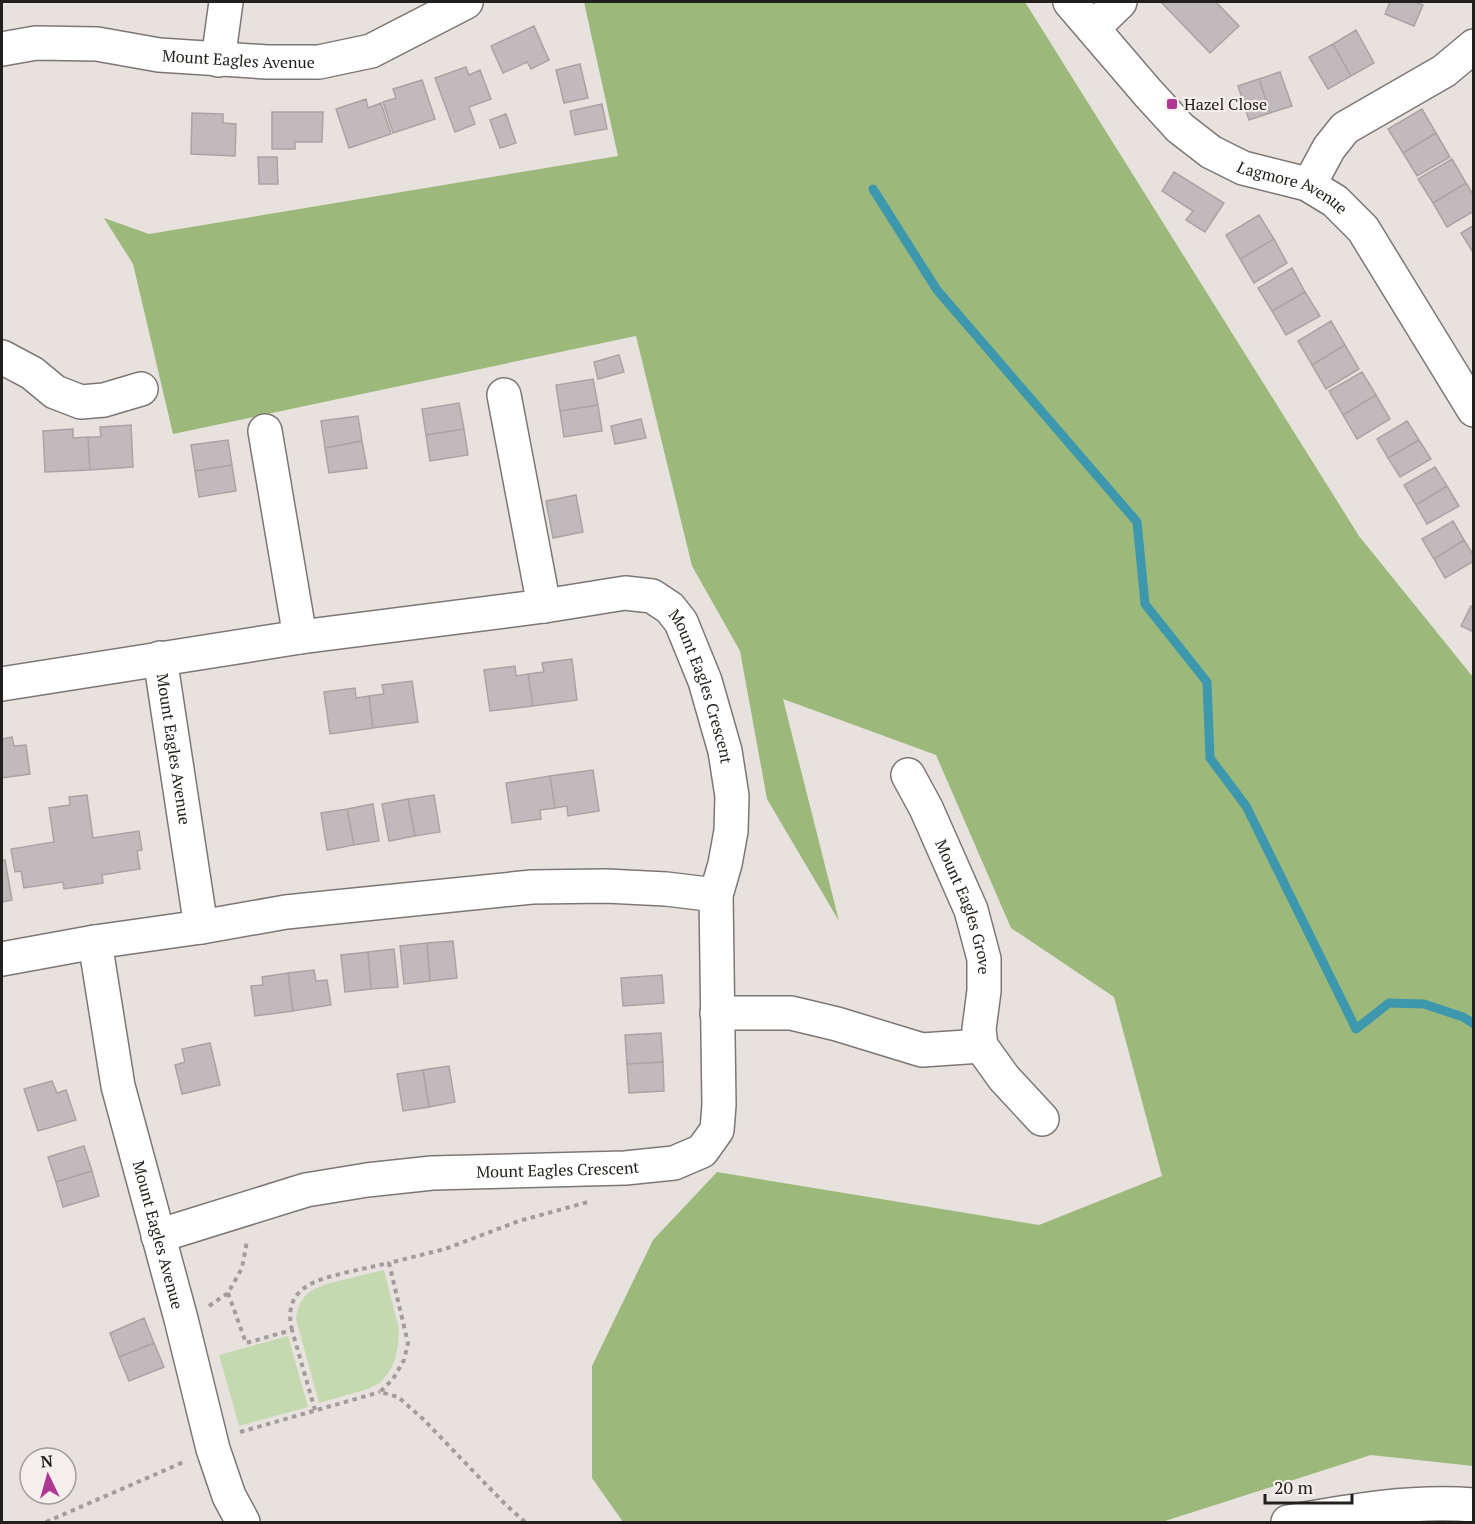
<svg xmlns="http://www.w3.org/2000/svg" width="1475" height="1524" viewBox="0 0 1475 1524" font-family="'PT Serif',serif">
<style>
.green{fill:#c5d9b0}
.forest{fill:#9cb97b}
.lines{fill:none;stroke-linecap:round;stroke-linejoin:round}
.stream{stroke:#3d98ad;stroke-width:9}
.building{fill:#c1babc;stroke:#a9a3a4;stroke-width:1.5}
.minor-casing{stroke:#7c7775;stroke-width:36}
.path{stroke:#a29d9b;stroke-width:4;stroke-dasharray:4.5 4.5;stroke-linecap:butt}
.minor{stroke:#fff;stroke-width:33}
.poi-dot{fill:#ae3992;stroke:#f5efec;stroke-width:2}
.labels{text-anchor:middle;stroke-width:4.5;stroke-linejoin:round;paint-order:stroke}
.street-label{font-size:16px;fill:#22201f;stroke:#f5efec}
.poi-label{font-size:16px;fill:#22201f;stroke:#f5efec;text-anchor:start}
</style>
<rect width="100%" height="100%" fill="#e8e2df"/>
<path class="green" d="M384 1270 399 1329 398 1345 395 1360 389 1372 380 1383 368 1389 319 1403 296 1319C299 1289 321 1285 347 1279 359 1276 371 1273 384 1270Z
M288 1336 308 1407 239 1426 219 1355Z"/>
<path class="forest" d="M584 2H1025L1359 536 1473 677V1466L1371 1455 1162 1522H623L592 1478V1366L653 1240 717 1172 1039 1225 1162 1176 1114 997 1011 928 936 755 783 699 839 921 767 799 740 651 692 566 636 336 173 434 133 264 104 218 149 234 618 156Z"/>
<g class="lines">
<path class="stream" d="M873 189 937 290 1137 522 1145 604 1207 682 1210 758 1246 806 1356 1029 1389 1003 1424 1004 1463 1017 1474 1024"/>
</g>
<path class="building" d="M1161 2H1216L1239 26 1210 53Z
M1390 2H1415L1423 5 1414 26 1385 14Z
M534 26 549 60 531 69 527 62 503 73 491 46Z
M1356 30 1374 63 1351 76 1333 44Z
M1333 44 1351 76 1328 89 1309 57Z
M580 64 588 98 564 103 556 70Z
M466 67 469 75 480 70 491 99 469 107 475 124 455 132 435 78Z
M1280 72 1292 106 1270 113 1259 79Z
M1259 79 1270 113 1249 120 1238 86Z
M422 80 435 119 393 133 383 102 396 98 393 89Z
M366 99 368 108 381 103 391 134 349 148 336 109Z
M602 104 607 129 575 135 570 111Z
M1422 109 1436 133 1403 153 1388 129Z
M272 112H323L322 142H295V149H272Z
M192 113 223 114V123L236 124 235 156 191 154Z
M506 114 516 143 500 148 490 120Z
M1436 133 1450 157 1417 176 1403 153Z
M258 157H277L278 184H259Z
M1452 159 1466 183 1433 203 1418 179Z
M1174 172 1224 203 1205 232 1186 220 1193 211 1162 191Z
M1466 183 1474 196V211L1447 227 1433 203Z
M1259 215 1274 239 1240 259 1226 235Z
M1474 225V254L1461 233Z
M1274 239 1287 263 1254 283 1240 259Z
M1292 268 1305 292 1272 311 1258 288Z
M1305 292 1320 316 1286 335 1272 311Z
M1331 321 1345 345 1312 365 1298 341Z
M1345 345 1359 369 1326 389 1312 365Z
M619 355 624 372 598 379 594 362Z
M1362 372 1376 395 1343 415 1329 391Z
M593 379 598 405 560 411 556 385Z
M1376 395 1390 419 1357 439 1343 415Z
M459 403 464 429 426 435 422 409Z
M598 405 602 431 564 437 560 411Z
M358 416 362 441 325 448 321 421Z
M641 419 646 438 615 444 611 426Z
M1407 421 1419 440 1388 458 1377 439Z
M131 425 133 467 90 470 88 437H101L100 427Z
M73 429V438L88 437 90 470 45 472 43 431Z
M464 429 468 455 430 461 426 435Z
M228 440 232 465 195 471 191 445Z
M1419 440 1431 459 1400 477 1388 458Z
M362 441 367 468 329 473 325 448Z
M232 465 236 491 199 497 195 471Z
M1435 467 1447 486 1416 505 1404 485Z
M1447 486 1459 506 1427 524 1416 505Z
M576 495 583 532 553 538 546 501Z
M1453 521 1464 540 1434 559 1422 539Z
M1464 540 1474 556V561L1445 578 1434 559Z
M1471 606 1474 607V632L1461 626Z
M572 659 577 700 533 706 528 674 544 672 542 663Z
M515 666 516 676 528 674 533 706 490 711 484 670Z
M412 681 418 722 373 728 369 696 384 694 382 685Z
M355 688 356 698 369 696 373 728 330 734 324 692Z
M12 737 14 746 26 745 30 774 2 778V739Z
M593 770 599 811 568 816 567 806 555 808 550 776Z
M550 776 555 808 540 810 541 819 512 823 506 783Z
M87 795 93 838 139 831 142 850 137 851 140 869 102 875 103 883 64 889 63 882 24 888 21 871 15 872 11 849 54 842 49 808 70 805 69 797Z
M434 795 440 832 415 836 408 799Z
M408 799 415 836 389 841 382 804Z
M373 804 379 841 354 845 347 809Z
M347 809 354 845 327 850 321 813Z
M2 860H5L12 900 2 902Z
M453 941 457 978 430 981 427 943Z
M427 943 430 981 404 984 400 946Z
M394 949 398 987 371 989 368 952Z
M368 952 371 989 345 992 341 955Z
M314 970 316 981 327 980 331 1005 293 1011 288 973Z
M288 973 293 1011 255 1016 251 986 263 985 262 977Z
M662 975 664 1003 623 1006 621 978Z
M661 1033 663 1062 627 1064 625 1035Z
M210 1043 220 1085 182 1094 175 1065 185 1062 182 1049Z
M663 1062 664 1091 629 1093 627 1064Z
M449 1066 455 1102 429 1107 423 1070Z
M423 1070 429 1107 403 1111 397 1074Z
M52 1081 57 1093 66 1090 76 1120 38 1131 24 1089Z
M84 1146 92 1171 56 1182 48 1157Z
M92 1171 99 1196 63 1207 56 1182Z
M144 1318 154 1343 119 1357 110 1333Z
M154 1343 164 1367 129 1381 119 1357Z"/>
<g class="lines">
<g class="minor-casing">
<g id="minor">
<path id="s1" d="M1070 2 1148 93 1180 128 1211 152 1243 168 1307 184 1335 201 1363 229 1474 410"/>
<path d="M1093 28 1120 2"/>
<path id="s2" d="M2 49 36 43 97 44 159 55 267 62H319L371 51 466 2"/>
<path d="M218 60 226 2"/>
<path d="M1307 184 1315 174 1329 148 1345 128 1444 71 1474 46"/>
<path d="M2 357 32 373 55 392 81 402 104 400 141 389"/>
<path d="M504 395 544 606"/>
<path d="M265 431 300 637"/>
<path id="s3" d="M160 658 201 927"/>
<path id="s4" d="M2 684 300 637 544 606 625 593 652 596 670 608 681 622 705 681 725 751 732 796 731 831 725 864 716 895 666 889 606 886 532 887 286 912 201 927 95 942 2 959"/>
<path id="s5" d="M908 775 926 808 971 910 984 959V991L979 1029 981 1046 1004 1078 1042 1119"/>
<path id="s6" d="M95 942 118 1086 181 1319 213 1449 229 1496 243 1522"/>
<path d="M717 1013H791L837 1024 922 1050 981 1046"/>
<path id="s7" d="M158 1236 306 1190 367 1180 432 1173 625 1168 674 1163 702 1151 717 1130 719 1105 716 895"/>
<path d="M1288 1522C1350 1511 1411 1500 1474 1505"/>
</g>
</g>
<path class="path" d="M228 1293 246 1343 292 1330 315 1410
M209 1306 228 1293 242 1268 247 1241
M292 1330C282 1288 315 1280 348 1272 362 1269 375 1266 389 1263
M240 1432 380 1392
M46 1522 186 1461
M525 1522 504 1503 422 1418 398 1397 380 1392 393 1379 404 1360 408 1343 389 1263 445 1249 519 1221 588 1202"/>
<use href="#minor" class="minor"/>
</g>
<rect class="poi-dot" x="1166" y="98" width="12" height="12" rx="3"/>
<g class="labels">
<g class="street-label">
<text dy="6" stroke="none"><textPath href="#s2" startOffset="238">Mount Eagles Avenue</textPath></text>
<text dy="6" stroke="none"><textPath href="#s1" startOffset="296">Lagmore Avenue</textPath></text>
<text dy="6" stroke="none"><textPath href="#s4" startOffset="764">Mount Eagles Crescent</textPath></text>
<text dy="6" stroke="none"><textPath href="#s3" startOffset="92">Mount Eagles Avenue</textPath></text>
<text dy="6" stroke="none"><textPath href="#s5" startOffset="144">Mount Eagles Grove</textPath></text>
<text dy="6" stroke="none"><textPath href="#s7" startOffset="408">Mount Eagles Crescent</textPath></text>
<text dy="6" stroke="none"><textPath href="#s6" startOffset="300">Mount Eagles Avenue</textPath></text>
</g>
<g class="poi-label">
<text x="1184" y="110">Hazel Close</text>
</g>
</g>
<rect width="1475" height="1524" fill="none" stroke="#22201f" stroke-width="6"/>
<g transform="translate(48 1476) rotate(355)"><circle r="28" fill="#f5efec" stroke="#a19c9a" stroke-width="1.5"/>
<path d="M0-4.5L10 22L0 15L-10 22Z" fill="#ae3992"/>
<text y="-9" font-size="16" font-weight="bold" text-anchor="middle" fill="#22201f">N</text>
</g>
<path d="M1265 1494v9h87v-9" fill="none" stroke="#22201f" stroke-width="3"/>
<text x="1274" y="1494" font-size="18" fill="#22201f" stroke="#f5efec" stroke-width="4.5" paint-order="stroke">20 m</text>
</svg>
